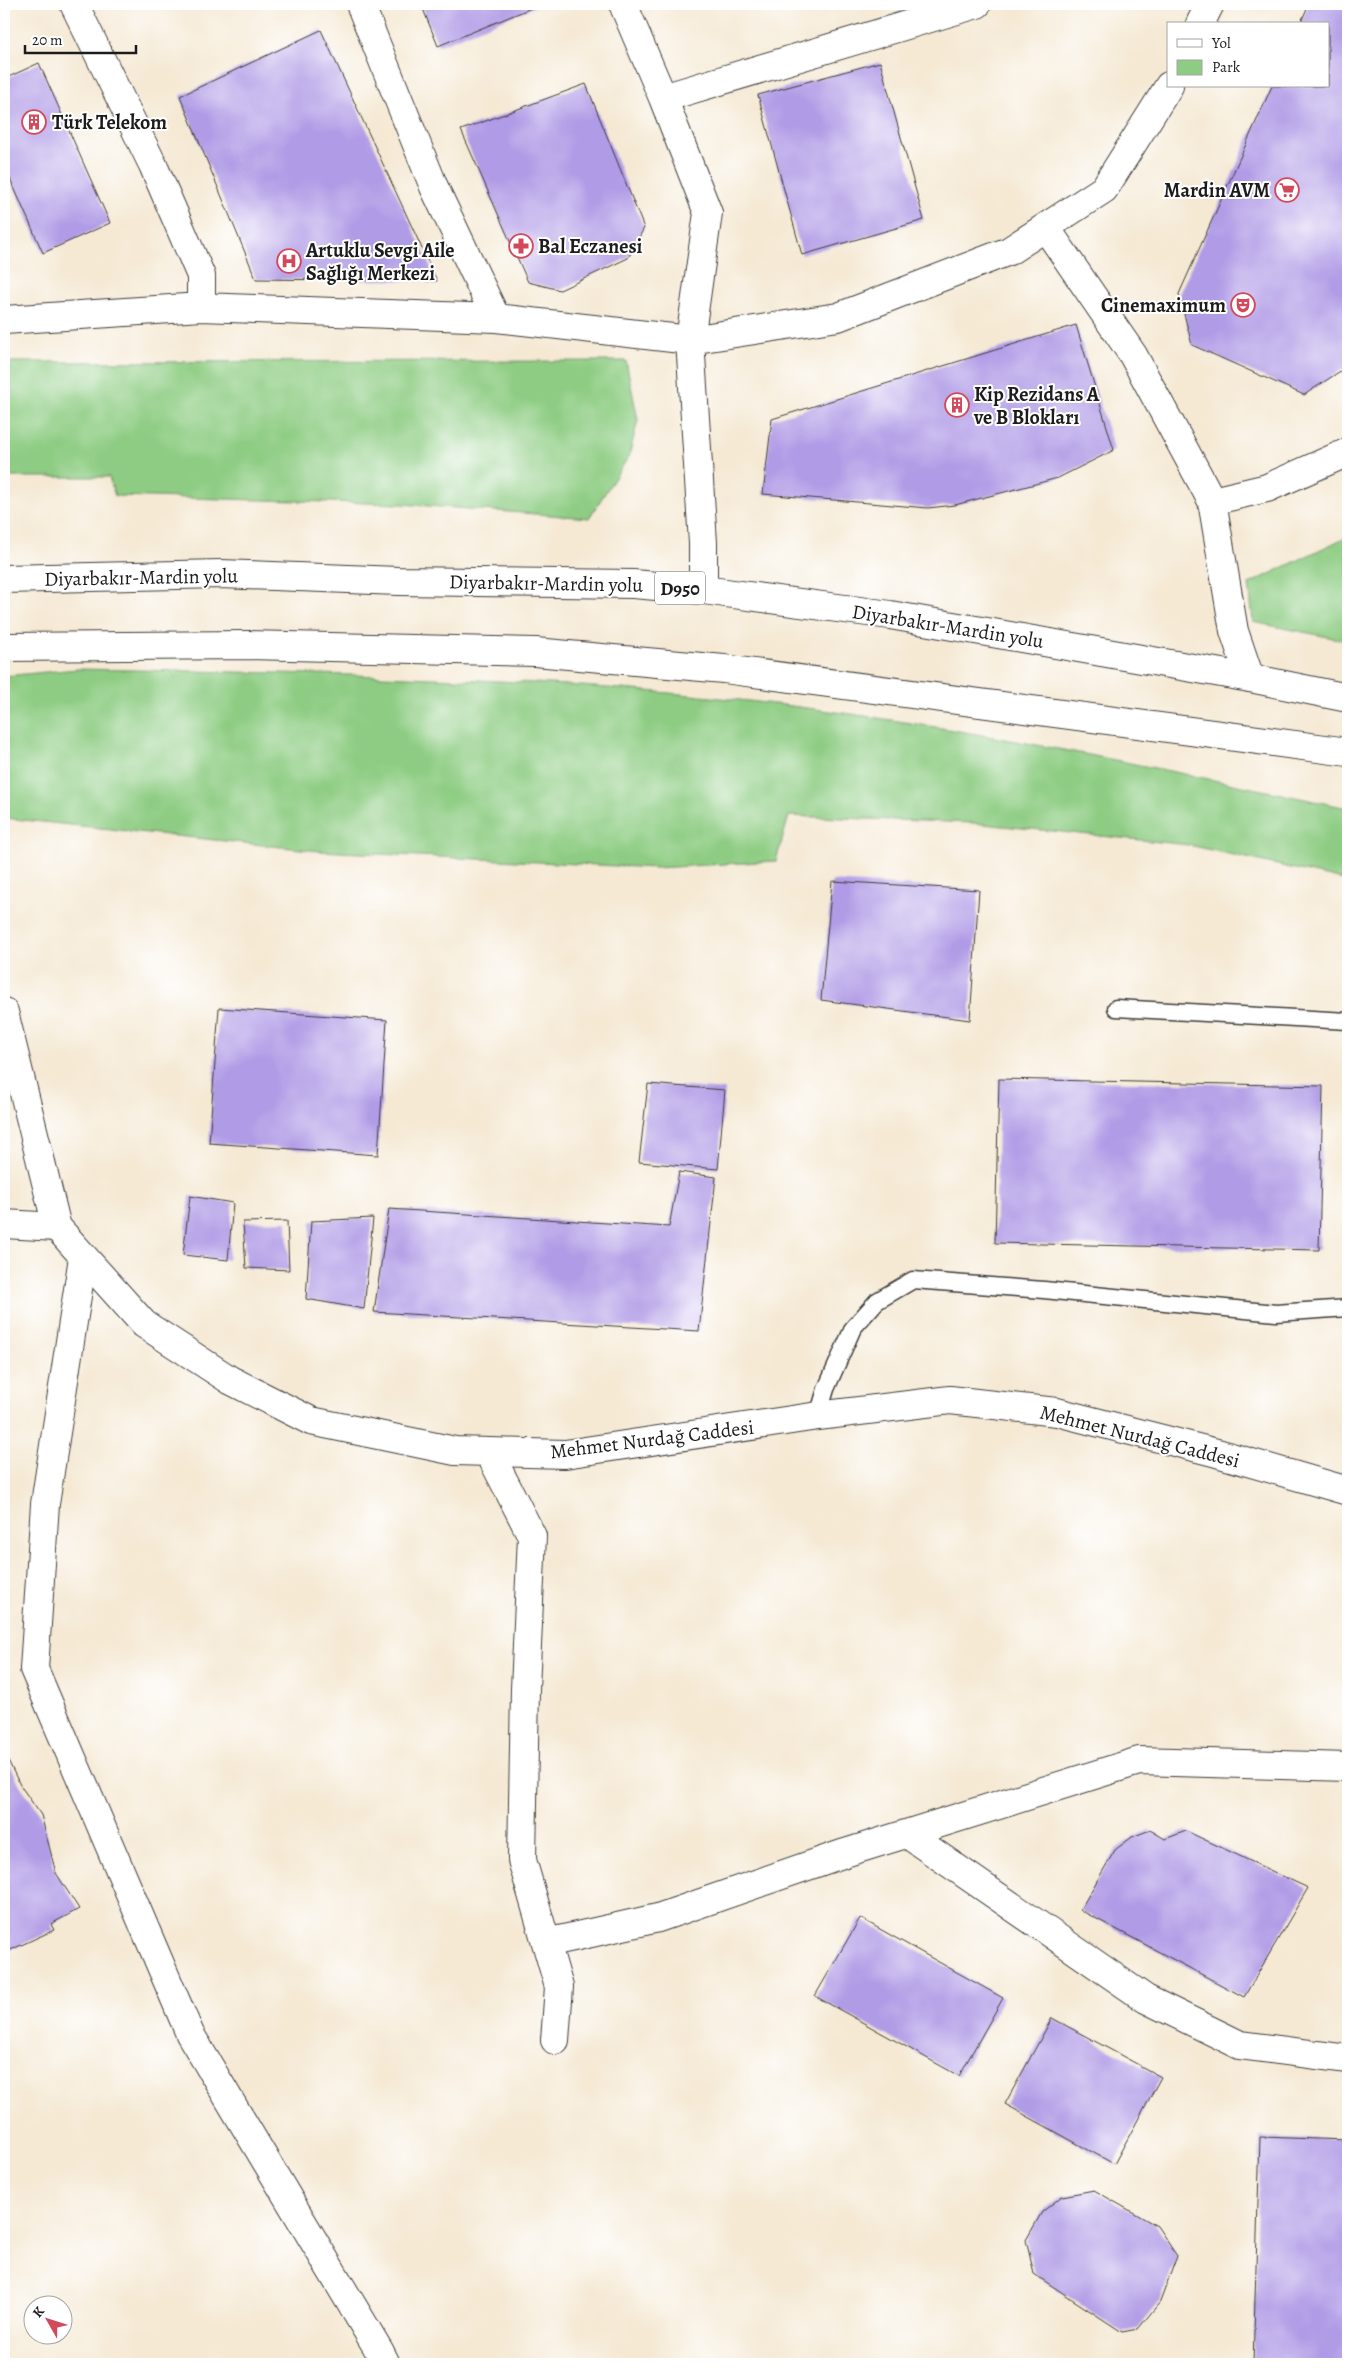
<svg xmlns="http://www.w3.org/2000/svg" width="1352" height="2368" viewBox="0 0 1352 2368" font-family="Alegreya,serif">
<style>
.green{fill:#8dcc82;stroke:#54744f}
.building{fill:#b09be6}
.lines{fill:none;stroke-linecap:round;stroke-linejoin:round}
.service-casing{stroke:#3d3b38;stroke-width:19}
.minor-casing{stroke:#3d3b38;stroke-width:30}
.tertiary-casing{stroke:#3d3b38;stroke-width:30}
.trunk-casing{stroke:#3d3b38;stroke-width:30}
.service{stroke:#fff;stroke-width:16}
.minor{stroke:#fff;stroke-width:28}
.tertiary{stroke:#fff;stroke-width:28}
.trunk{stroke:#fff;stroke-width:28}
.labels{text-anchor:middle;stroke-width:4;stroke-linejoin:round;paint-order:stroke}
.shield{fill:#fff;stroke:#606060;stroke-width:1}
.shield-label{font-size:19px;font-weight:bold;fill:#1c1c1c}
.poi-label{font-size:20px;font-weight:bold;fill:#1c1c1c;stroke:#fff;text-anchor:start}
.street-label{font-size:20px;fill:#1c1c1c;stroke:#fff}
</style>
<rect width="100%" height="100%" fill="#fff"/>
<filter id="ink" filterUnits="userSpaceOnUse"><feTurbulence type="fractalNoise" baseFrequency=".02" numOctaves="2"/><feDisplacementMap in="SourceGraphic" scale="10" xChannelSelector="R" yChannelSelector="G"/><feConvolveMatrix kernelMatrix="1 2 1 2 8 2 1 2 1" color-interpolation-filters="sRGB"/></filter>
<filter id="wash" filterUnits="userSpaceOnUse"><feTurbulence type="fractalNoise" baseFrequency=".0096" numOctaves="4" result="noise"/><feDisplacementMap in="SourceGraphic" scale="20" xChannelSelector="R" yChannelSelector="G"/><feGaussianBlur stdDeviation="1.12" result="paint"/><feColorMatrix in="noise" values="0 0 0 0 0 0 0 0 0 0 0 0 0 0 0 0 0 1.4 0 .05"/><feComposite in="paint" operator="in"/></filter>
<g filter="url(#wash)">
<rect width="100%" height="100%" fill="#f5e9d4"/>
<path class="green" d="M626 361 638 420 629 456 589 518 402 504 115 496 109 477H4V362Z
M1348 536V641L1253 622 1249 584Z
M77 669C298 673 520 676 740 700 945 722 1146 766 1348 808V881L1189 845 973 823 789 816 776 861 656 868 320 851 4 818V676Z"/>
<g id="blocks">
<path class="building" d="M421 4H541L438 46Z
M1309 4H1348V366L1304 395 1192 345 1179 294 1272 86H1328V24H1300Z
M321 30 437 281 256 279 180 96Z
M880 62 924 220 802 255 758 95Z
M39 63 110 223 43 253 4 165V79Z
M586 84 644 228 628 258 560 290 528 282 461 130Z
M1076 325 1114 450 1058 478 955 505 928 508 763 494 772 419Z
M832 881 979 890 970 1020 821 1000Z
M219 1008 387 1020 378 1155 209 1143Z
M999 1079 1323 1086 1319 1250 995 1243Z
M648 1084 725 1090 718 1169 639 1162Z
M679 1172 716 1177 699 1331 374 1312 389 1209 669 1227Z
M190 1196 233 1203 228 1260 183 1255Z
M373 1218 364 1309 306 1299 311 1221Z
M287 1221 289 1270 246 1268 243 1222Z
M4 1752 20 1785 41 1815 56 1873 79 1909 51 1924 54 1930 4 1953Z
M1150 1830 1165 1839 1186 1831 1308 1888 1244 1997 1080 1910 1115 1850 1132 1837Z
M860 1918 1003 1998 959 2076 815 1996Z
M1052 2018 1161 2077 1114 2164 1005 2104Z
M1260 2137 1348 2140V2364H1253Z
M1094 2190 1157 2226 1177 2256 1160 2302 1138 2329 1122 2332 1034 2274 1026 2240 1042 2212 1062 2196Z"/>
</g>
</g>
<g filter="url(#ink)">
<use href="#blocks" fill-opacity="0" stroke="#3d3b38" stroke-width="1"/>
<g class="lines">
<g class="service-casing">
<path id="service" d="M1116 1008 1348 1021
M818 1416 826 1389 853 1328 877 1301 913 1280 1044 1290 1276 1313 1348 1308"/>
</g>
<g class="minor-casing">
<path id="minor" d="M74 4 153 165 201 276V307
M360 4 434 187 496 318
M623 4 663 98 708 213 690 340 703 543V590
M1200 24 1210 4
M663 98 977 4
M1046 228 1133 355 1212 501
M4 320 201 307 496 318 690 340 838 317 1009 251 1104 189 1169 86
M1250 678 1234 631 1212 501 1267 488 1348 452
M4 1224 57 1227
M83 1257 45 1504 34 1669 190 2034 380 2352 386 2364
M489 1452 532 1536 525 1689 522 1860 559 1987 555 2040
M907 1834 1146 1999 1240 2045 1348 2059
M546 1943 658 1918 845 1853 1139 1761 1348 1767"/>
</g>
<g class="tertiary-casing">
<path id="tertiary" d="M4 1012 57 1227 144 1324 230 1380 311 1421 455 1451 565 1454 818 1416 950 1400 1057 1412 1217 1453 1348 1491"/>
</g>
<g class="trunk-casing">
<path id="trunk" d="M4 579 221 574 398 581 633 584 703 590 890 615 1250 678 1348 698
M4 647 247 645 535 652 724 669 1348 752"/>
</g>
<use href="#service" class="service"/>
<use href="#minor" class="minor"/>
<use href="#tertiary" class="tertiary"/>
<use href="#trunk" class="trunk"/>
</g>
</g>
<defs>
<g id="building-ring" transform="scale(1.25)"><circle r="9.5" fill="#fff" stroke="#d1495b" stroke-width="1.5"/><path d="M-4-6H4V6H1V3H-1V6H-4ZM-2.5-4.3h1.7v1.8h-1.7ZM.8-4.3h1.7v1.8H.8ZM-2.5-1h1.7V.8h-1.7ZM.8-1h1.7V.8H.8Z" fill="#d1495b"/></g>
<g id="supermarket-ring" transform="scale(1.25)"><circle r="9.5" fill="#fff" stroke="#d1495b" stroke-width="1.5"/><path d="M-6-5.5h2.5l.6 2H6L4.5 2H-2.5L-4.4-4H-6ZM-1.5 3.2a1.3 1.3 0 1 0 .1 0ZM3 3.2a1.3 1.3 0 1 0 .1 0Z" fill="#d1495b"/></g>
<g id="pharmacy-ring" transform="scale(1.25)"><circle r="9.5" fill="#fff" stroke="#d1495b" stroke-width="1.5"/><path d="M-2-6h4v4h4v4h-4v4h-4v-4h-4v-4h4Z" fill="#d1495b"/></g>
<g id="hospital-ring" transform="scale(1.25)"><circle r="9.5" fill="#fff" stroke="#d1495b" stroke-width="1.5"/><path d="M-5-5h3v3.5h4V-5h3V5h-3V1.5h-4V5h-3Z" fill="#d1495b"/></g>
<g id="theatre-ring" transform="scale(1.25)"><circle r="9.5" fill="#fff" stroke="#d1495b" stroke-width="1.5"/><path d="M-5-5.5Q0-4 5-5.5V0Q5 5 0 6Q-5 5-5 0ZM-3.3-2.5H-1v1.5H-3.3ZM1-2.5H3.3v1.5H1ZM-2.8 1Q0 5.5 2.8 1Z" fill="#d1495b"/></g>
</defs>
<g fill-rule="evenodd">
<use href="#building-ring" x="34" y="122"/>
<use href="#supermarket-ring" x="1287" y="190"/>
<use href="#pharmacy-ring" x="521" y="246"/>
<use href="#hospital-ring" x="289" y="261"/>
<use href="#theatre-ring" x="1243" y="305"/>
<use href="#building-ring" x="957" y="405"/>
</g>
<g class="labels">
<rect class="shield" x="655" y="571.5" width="50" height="33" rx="4"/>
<g class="shield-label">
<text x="680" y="595">D950</text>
</g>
<g class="poi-label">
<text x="52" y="129">Türk Telekom</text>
<text x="1270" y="197" text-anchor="end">Mardin AVM</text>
<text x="538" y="253">Bal Eczanesi</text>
<text x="306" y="257">Artuklu Sevgi Aile<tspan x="306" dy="23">Sağlığı Merkezi</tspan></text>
<text x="1226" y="312" text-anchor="end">Cinemaximum</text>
<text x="974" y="401">Kip Rezidans A<tspan x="974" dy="23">ve B Blokları</tspan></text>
</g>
<g class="street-label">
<text transform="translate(141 577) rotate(-1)" y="7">Diyarbakır-Mardin yolu</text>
<text transform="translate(546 583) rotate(1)" y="7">Diyarbakır-Mardin yolu</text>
<text transform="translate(948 626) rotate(9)" y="7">Diyarbakır-Mardin yolu</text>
<text transform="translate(1140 1436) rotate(14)" y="7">Mehmet Nurdağ Caddesi</text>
<text transform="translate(652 1439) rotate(-7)" y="7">Mehmet Nurdağ Caddesi</text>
</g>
</g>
<rect width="1352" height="2368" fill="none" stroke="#fff" stroke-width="20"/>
<rect x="1167" y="22" width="162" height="65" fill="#ffffff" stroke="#a4a4a4"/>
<rect x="1177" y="39" width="25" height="8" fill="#ffffff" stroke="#a4a4a4"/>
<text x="1212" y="48" font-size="15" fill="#1c1c1c">Yol</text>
<rect x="1177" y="60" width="25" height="15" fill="#8dcc82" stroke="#a4a4a4"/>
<text x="1212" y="72" font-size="15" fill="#1c1c1c">Park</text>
<g transform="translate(48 2320) rotate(309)"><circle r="24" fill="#ffffff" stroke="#a4a4a4"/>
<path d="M0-4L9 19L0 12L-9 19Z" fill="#d1495b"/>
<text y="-8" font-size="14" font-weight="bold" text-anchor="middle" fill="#1c1c1c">K</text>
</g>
<path d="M25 45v8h111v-8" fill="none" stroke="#1c1c1c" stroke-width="2.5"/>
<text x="32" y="45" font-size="15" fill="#1c1c1c" stroke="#ffffff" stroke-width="4" paint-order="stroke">20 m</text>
</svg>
